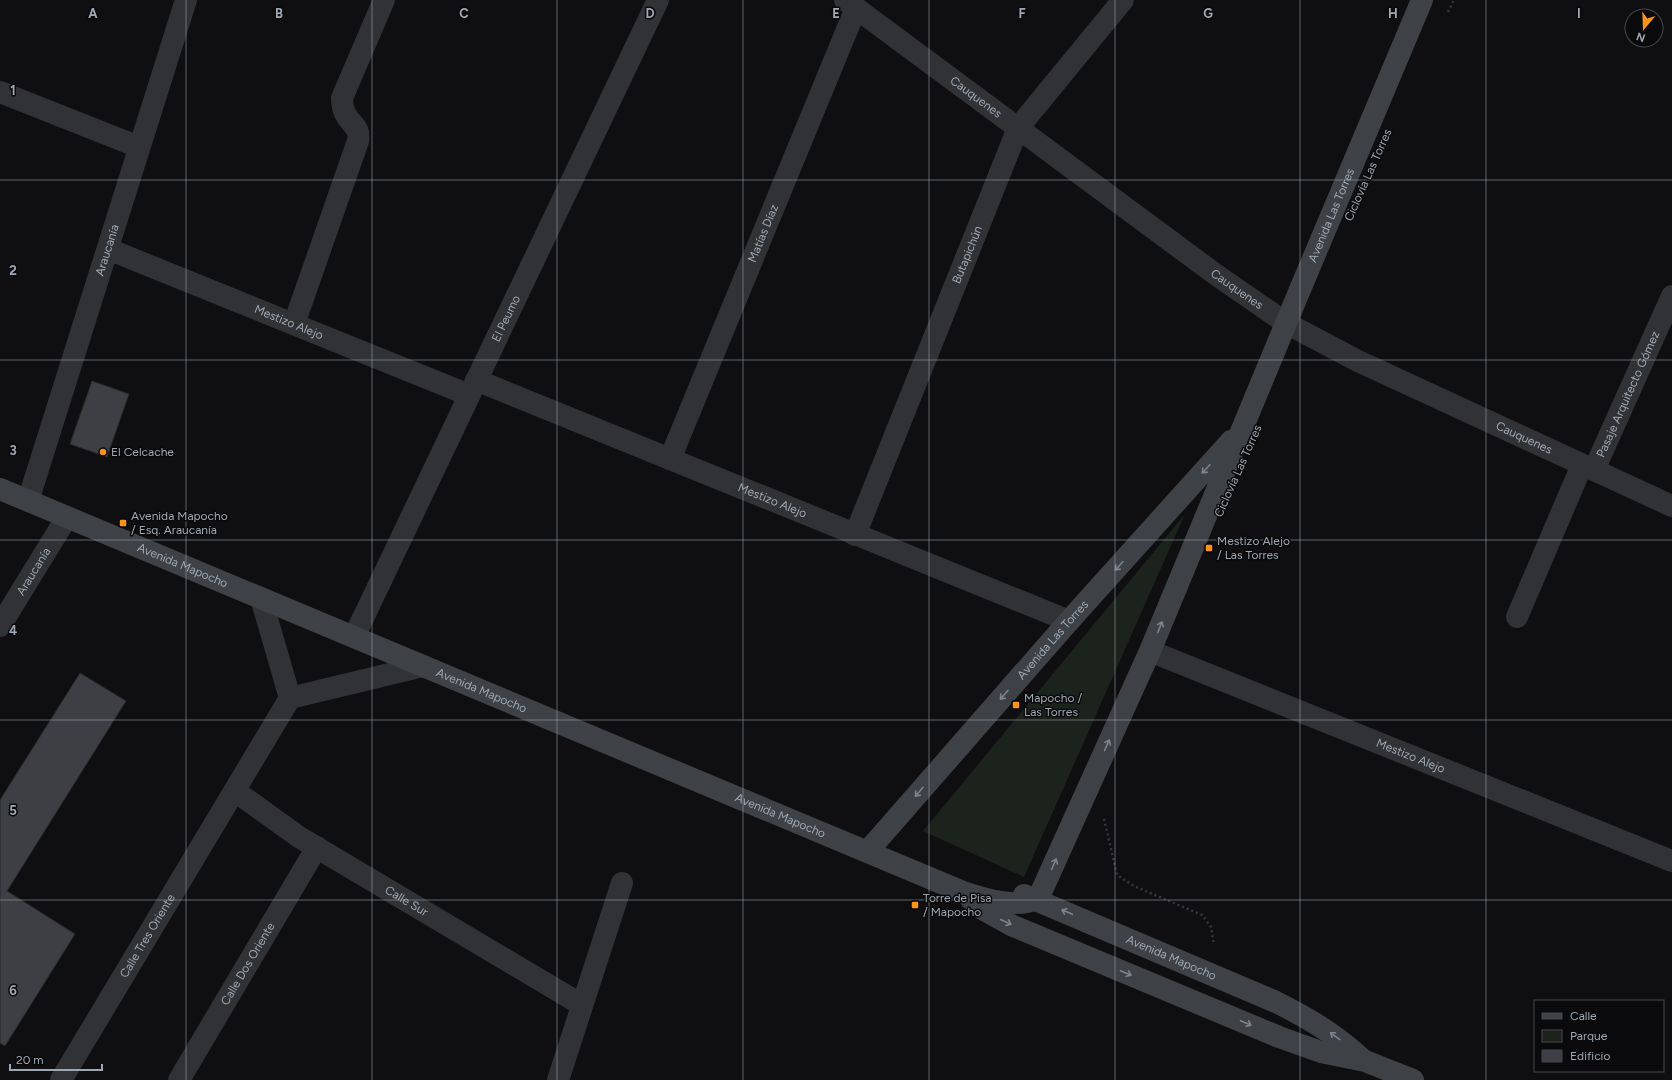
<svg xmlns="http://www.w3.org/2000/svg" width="1672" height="1080" viewBox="0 0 1672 1080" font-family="Figtree,sans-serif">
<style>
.green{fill:#1b231c}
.building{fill:#3e3f44;stroke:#292a2d}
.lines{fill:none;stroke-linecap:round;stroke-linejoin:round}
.path{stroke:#36393d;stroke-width:2.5;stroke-dasharray:2 3;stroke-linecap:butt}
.street{stroke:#303236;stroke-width:22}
.secondary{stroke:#3e4146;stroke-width:22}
.oneway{stroke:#7d848c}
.grid{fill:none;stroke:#9fa8b2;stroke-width:1;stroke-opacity:0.55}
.poi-dot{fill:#fa921e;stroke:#0a0a0c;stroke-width:1.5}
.labels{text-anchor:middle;stroke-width:3;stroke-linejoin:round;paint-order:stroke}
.street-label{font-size:12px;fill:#9fa8b2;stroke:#0a0a0c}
.poi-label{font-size:12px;fill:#9fa8b2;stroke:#0a0a0c;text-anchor:start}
.grid-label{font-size:13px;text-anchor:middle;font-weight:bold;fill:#9fa8b2;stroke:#0a0a0c;stroke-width:3;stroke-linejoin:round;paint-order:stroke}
</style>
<rect width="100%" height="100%" fill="#0f0f11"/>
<path class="green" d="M1185 514 1024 877 923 831Z"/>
<path class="building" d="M92 381 129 394 107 457 70 444Z
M80 673 126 701 7 891 75 934 5 1046 0 1043V800Z"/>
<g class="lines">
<path class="path" d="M1448 12 1454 0
M1104 819 1117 875 1134 886 1202 915 1211 927 1214 945"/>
<g class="street">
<path id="s1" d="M845 0 1215 274 1286 323 1358 361 1672 506"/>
<path d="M0 92 139 147"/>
<path id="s2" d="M108 249 469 395"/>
<path d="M294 324 358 141C361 127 351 125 346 115 343 110 342 104 342 98L384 0"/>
<path id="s3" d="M476 380 1069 621"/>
<path id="s4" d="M670 459 856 8"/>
<path id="s5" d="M1594 470 1672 296"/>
<path id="s6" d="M28 501 186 0"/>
<path id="s7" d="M855 535 1018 128 1123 0"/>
<path d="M1517 617 1582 465"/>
<path id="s8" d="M0 626 67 517"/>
<path id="s9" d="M354 637 658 0"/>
<path id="s10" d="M1150 651 1672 861"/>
<path d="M290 698 423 666"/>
<path id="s11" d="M235 791 299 837 582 1005"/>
<path id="s12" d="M61 1080 290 698 261 598"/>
<path id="s13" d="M179 1080 317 847"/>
<path d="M558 1080 622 883"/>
</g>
<g class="secondary">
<path id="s14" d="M0 489 963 892C988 900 1012 908 1038 899"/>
<path id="s15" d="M867 852 1069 621 1231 441"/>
<path id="s16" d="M1024 895 1276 1002C1308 1018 1337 1035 1363 1060"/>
<path d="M971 899 984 910 1011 925 1279 1037 1321 1052 1365 1061 1413 1080"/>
<path id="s17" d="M1038 899 1150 651 1299 292 1422 0"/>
</g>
</g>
<defs><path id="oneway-shaft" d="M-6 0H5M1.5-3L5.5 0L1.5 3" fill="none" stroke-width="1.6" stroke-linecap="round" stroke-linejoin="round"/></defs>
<g class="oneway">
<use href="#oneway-shaft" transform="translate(1206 469) rotate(132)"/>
<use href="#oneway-shaft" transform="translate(1119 566) rotate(132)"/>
<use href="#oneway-shaft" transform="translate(1160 627) rotate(-68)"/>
<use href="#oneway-shaft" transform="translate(1004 695) rotate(131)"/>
<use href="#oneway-shaft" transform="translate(1107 745) rotate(-66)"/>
<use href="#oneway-shaft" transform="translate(919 792) rotate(131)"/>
<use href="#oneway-shaft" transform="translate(1054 864) rotate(-66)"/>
<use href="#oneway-shaft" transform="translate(1067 912) rotate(-157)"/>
<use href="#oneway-shaft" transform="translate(1006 922) rotate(25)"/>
<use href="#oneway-shaft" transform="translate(1126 973) rotate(23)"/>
<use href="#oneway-shaft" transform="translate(1246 1023) rotate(23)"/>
<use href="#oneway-shaft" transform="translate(1335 1036) rotate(-144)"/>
</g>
<path class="grid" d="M186 0V1080M372 0V1080M557 0V1080M743 0V1080M929 0V1080M1115 0V1080M1300 0V1080M1486 0V1080M0 180H1672M0 360H1672M0 540H1672M0 720H1672M0 900H1672"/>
<g class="poi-dot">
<circle cx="103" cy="452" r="4"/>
<rect x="119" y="519" width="8" height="8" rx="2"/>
<rect x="1205" y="544" width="8" height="8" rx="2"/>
<rect x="1012" y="701" width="8" height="8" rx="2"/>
<rect x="911" y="901" width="8" height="8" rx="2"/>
</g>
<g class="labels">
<g class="street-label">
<text dy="4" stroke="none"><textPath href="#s1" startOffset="163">Cauquenes</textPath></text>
<text transform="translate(1368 175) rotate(-66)" y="4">Ciclovía Las Torres</text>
<text dy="4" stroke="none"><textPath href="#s17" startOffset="744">Avenida Las Torres</textPath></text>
<text dy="4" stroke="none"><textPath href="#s4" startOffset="244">Matías Díaz</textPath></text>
<text dy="4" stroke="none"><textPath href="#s6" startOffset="263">Araucanía</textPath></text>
<text dy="4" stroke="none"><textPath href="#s7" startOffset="302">Butapichún</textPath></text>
<text dy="4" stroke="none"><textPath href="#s1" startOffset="487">Cauquenes</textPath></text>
<text dy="4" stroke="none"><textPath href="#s9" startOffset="353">El Peumo</textPath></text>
<text dy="4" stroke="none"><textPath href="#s2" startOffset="195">Mestizo Alejo</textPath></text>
<text dy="4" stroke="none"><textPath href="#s5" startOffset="83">Pasaje Arquitecto Gómez</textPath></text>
<text dy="4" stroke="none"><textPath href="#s1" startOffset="811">Cauquenes</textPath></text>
<text transform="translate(1238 471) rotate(-66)" y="4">Ciclovía Las Torres</text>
<text dy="4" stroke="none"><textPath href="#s3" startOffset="320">Mestizo Alejo</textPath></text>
<text dy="4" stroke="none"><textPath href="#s14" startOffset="198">Avenida Mapocho</textPath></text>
<text dy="4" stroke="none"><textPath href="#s8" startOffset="64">Araucanía</textPath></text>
<text dy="4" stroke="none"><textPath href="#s15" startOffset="282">Avenida Las Torres</textPath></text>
<text dy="4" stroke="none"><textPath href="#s14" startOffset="522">Avenida Mapocho</textPath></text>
<text dy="4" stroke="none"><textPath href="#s10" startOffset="281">Mestizo Alejo</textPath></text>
<text dy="4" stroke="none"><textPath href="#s14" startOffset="846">Avenida Mapocho</textPath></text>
<text dy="4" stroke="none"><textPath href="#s11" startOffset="204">Calle Sur</textPath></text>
<text dy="4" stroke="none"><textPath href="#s12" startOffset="168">Calle Tres Oriente</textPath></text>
<text dy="4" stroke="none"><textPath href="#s16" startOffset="160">Avenida Mapocho</textPath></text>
<text dy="4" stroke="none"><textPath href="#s13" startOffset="135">Calle Dos Oriente</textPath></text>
</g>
<g class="poi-label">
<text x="111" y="456">El Celcache</text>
<text x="131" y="520">Avenida Mapocho<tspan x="131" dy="14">/ Esq. Araucanía</tspan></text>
<text x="1217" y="545">Mestizo Alejo<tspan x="1217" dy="14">/ Las Torres</tspan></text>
<text x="1024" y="702">Mapocho /<tspan x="1024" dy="14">Las Torres</tspan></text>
<text x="923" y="902">Torre de Pisa<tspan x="923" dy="14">/ Mapocho</tspan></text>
</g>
</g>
<g class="grid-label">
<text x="93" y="18">A</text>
<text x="279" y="18">B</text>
<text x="464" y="18">C</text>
<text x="650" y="18">D</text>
<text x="836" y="18">E</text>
<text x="1022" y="18">F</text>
<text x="1208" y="18">G</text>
<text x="1393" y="18">H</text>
<text x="1579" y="18">I</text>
<text x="13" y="95">1</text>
<text x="13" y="275">2</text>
<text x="13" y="455">3</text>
<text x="13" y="635">4</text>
<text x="13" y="815">5</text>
<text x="13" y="995">6</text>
</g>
<rect x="1534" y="1000" width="130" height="72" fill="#0a0a0c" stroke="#46494e"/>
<rect x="1542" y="1013" width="20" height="6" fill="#3e4146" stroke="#46494e"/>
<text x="1570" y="1020" font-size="12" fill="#9fa8b2">Calle</text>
<rect x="1542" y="1030" width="20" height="12" fill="#1b231c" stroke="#46494e"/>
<text x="1570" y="1040" font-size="12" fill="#9fa8b2">Parque</text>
<rect x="1542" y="1050" width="20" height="12" fill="#3e3f44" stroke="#46494e"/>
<text x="1570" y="1060" font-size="12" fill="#9fa8b2">Edificio</text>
<g transform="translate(1644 28) rotate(199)"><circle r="19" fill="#0a0a0c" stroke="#46494e"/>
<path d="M0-3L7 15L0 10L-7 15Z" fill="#fa921e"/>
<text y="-6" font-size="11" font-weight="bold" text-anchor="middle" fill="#9fa8b2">N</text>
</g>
<path d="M10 1064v6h92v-6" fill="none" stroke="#9fa8b2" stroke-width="2"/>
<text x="16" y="1064" font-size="12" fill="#9fa8b2" stroke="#0a0a0c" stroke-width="3" paint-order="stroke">20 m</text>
</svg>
